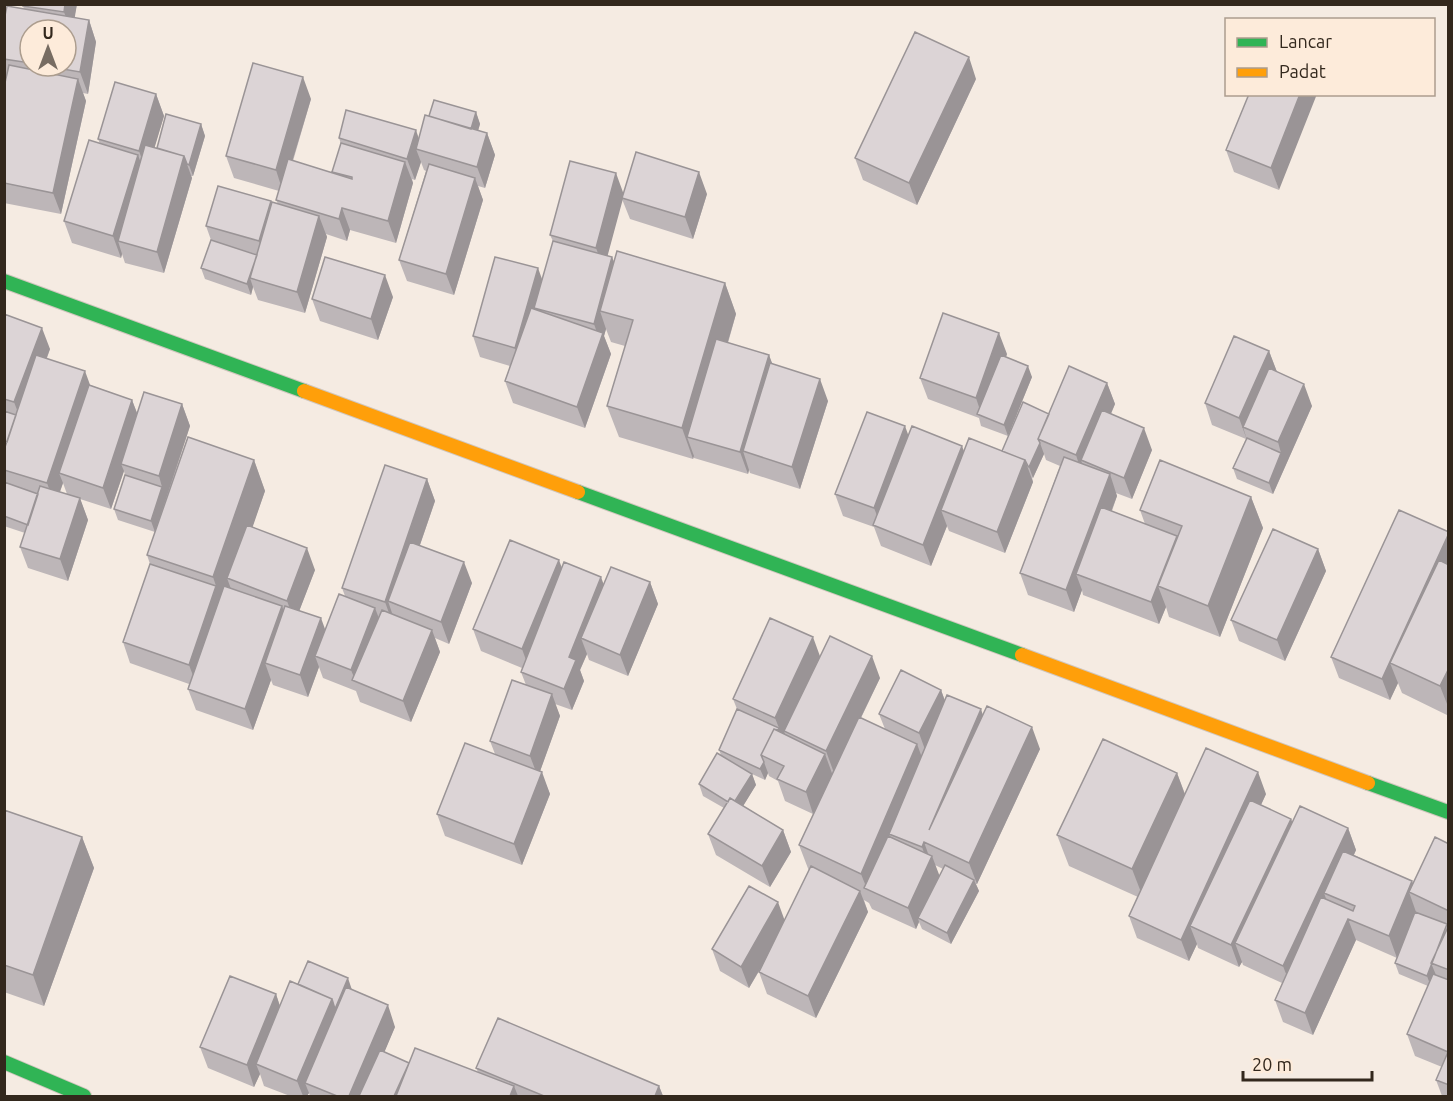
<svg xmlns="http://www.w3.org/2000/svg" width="1453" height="1101" viewBox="0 0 1453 1101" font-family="Ubuntu,sans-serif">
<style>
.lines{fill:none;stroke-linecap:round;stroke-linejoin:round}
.fast-casing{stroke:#d0c6bd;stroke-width:16}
.slow-casing{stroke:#d0c6bd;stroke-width:16}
.fast{stroke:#30b455;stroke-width:14}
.slow{stroke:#ff9f0a;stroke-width:14}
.wall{fill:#bdb6b8;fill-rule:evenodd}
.shaded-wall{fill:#9a9496}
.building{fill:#dcd4d6;stroke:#9a9496;stroke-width:1.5}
</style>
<rect width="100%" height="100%" fill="#f5ebe2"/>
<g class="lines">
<g class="fast-casing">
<path id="fast" d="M4 281 304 391
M578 492 1022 655
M1368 783 1448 812
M4 1062 84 1096"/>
</g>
<g class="slow-casing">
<path id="slow" d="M304 391 578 492
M1022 655 1368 783"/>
</g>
<use href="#fast" class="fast"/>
<use href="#slow" class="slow"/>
</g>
<path class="wall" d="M77 4 74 18 89 20 96 42 88 94 83 93 86 101 61 214 4 203V87L6 80 4 76V20L24 9 23 6ZM30 30 66 66H30Z
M976 79 917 205 863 180 855 158Z
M156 94 164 116 154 148H157L201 124 205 136 193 176H191L192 178 164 273 125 263 122 254 121 258 72 243 64 221 100 144 98 139Z
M1249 94 1279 190 1234 172 1226 150Z
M311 99 293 161 333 173 332 172 341 144 339 138H419L429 116 476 112 480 124 478 131 487 133 495 155 485 188 478 186 483 200 454 295 407 281 399 260 426 171 424 170 421 162 415 180 412 179 413 183 396 243 350 230 347 241 326 234 327 237 305 313 258 300 253 287 251 295 205 279 201 268 211 240 206 226 272 204H278L276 200 279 191 234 178 226 156Z
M623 194H707L693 239 630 219 622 199 607 256 612 257 614 262 725 283 736 314 728 343 769 355 772 364 828 401 800 489 750 473 749 470 748 474 694 458V456L693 459 619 437 607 406 625 346 611 342 606 329 604 336 611 354 585 428 513 403 505 381 510 366 480 357 473 336 542 280 553 241 550 235Z
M393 297 378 340 320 321 312 299Z
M4 314 50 349 47 358 90 385 132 400 137 413 182 404 190 426 165 504 254 460 265 491 252 527 315 570 299 611 325 630 345 596 342 588 427 479 435 501 420 545 472 583 449 644 435 638 440 652 411 722 360 702 356 691 323 678 319 667 308 697 273 685 271 680 253 730 196 710 188 689 189 684 130 663 123 642 150 564 147 555 155 532 118 520 114 509 125 475 124 471 111 509 80 499 88 520 68 581 28 568 20 547 25 533 4 526ZM63 483 67 494 60 492Z
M1269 351 1277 372 1312 406 1273 494 1237 479 1233 468 1246 439 1212 425 1205 403Z
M1007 354 1006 357 1032 377 1008 436 981 426 979 418 928 399 920 378Z
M1107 383 1115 404 1111 414 1152 450 1132 499 1116 493 1117 496 1112 511 1145 524 1140 510 1251 497 1263 528 1220 637 1169 617 1166 607 1159 624 1083 595 1082 590 1074 612 1028 595 1020 573 1060 466 1046 460 1044 454 1033 478 1032 477 1033 482 1005 553 949 531 947 526 931 566 881 546 874 527 843 516 835 494 964 451H1002L1049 414Z
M1449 532V716L1402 693 1398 683 1390 700 1339 678 1331 657Z
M1318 549 1326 571 1285 661 1239 641 1231 620Z
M562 568 603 584 650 582 658 604 628 676 589 660 587 654 580 670 584 681 572 710 555 704 560 716 540 771 550 794 522 865 445 836 437 814 495 754 490 741 526 685 521 672 522 668 481 651 473 629Z
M820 657 880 678 861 718 885 729 879 714 941 690 945 701 983 715 1040 749 977 884H976L979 891 951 944 922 929 919 922 916 929 872 909 869 903 864 900 868 912 816 1018 767 994 759 972 764 963 749 988 720 971 712 949 785 920 809 871 799 845 813 814 785 801 778 781 769 776 768 773 765 780 752 774 756 785 743 806 783 830 791 852 770 887 716 855 708 834 724 808 703 796 699 784 721 755 719 750 737 709 733 699ZM935 865 943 869 939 877Z
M1177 773 1185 794H1266L1261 805 1291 819 1292 822 1348 828 1356 850 1354 855 1413 883 1449 844V1096H1442L1436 1080 1442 1067 1415 1056 1407 1034 1428 986 1399 974 1395 963 1397 958 1356 940 1313 1035 1283 1022 1275 1000 1282 983 1243 965 1242 962 1239 967 1198 948 1197 944 1189 961 1137 938 1129 916 1138 897 1069 866 1057 835Z
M4 810 82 837 94 868 44 1006 4 992Z
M298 984 352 990 395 1027 384 1052 409 1063 478 1072 476 1068 659 1086 663 1096H310L309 1093 307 1096H290L264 1086 260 1074 254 1087 208 1068 200 1047 276 994 280 1006Z"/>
<path class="shaded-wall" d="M65 4H77L72 34 64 12Z
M89 20 96 42 88 94 80 72Z
M969 57 976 79 917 205 909 183Z
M303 77 311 99 283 192 276 170Z
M78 79 86 101 61 214 53 193Z
M156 94 164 116 147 173 139 151Z
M1300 94H1317L1279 190 1271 168Z
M476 112 480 124 473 147 469 136Z
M201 124 205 136 193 176 189 165Z
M416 130 423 151 416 149 421 162 415 180 407 159Z
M487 133 495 155 485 188 477 167Z
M138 155 146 177 118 241 122 254 121 258 113 236Z
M184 156 192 178 164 273 157 252Z
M405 162 413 183 396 243 388 221Z
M699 172 707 194 693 239 685 217Z
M616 173 624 195 604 269 596 248Z
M475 178 483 200 454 295 446 274Z
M271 201 279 223 266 263 259 241Z
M342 208 350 230 347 241 339 219Z
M319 216 327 237 305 313 297 292Z
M257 255 250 278 253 287 251 295 247 284Z
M612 257 620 279 600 311 606 329 604 336 611 354 585 428 577 407 600 341 594 324Z
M538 268 546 290 534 308 538 318 523 369 515 348Z
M385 275 393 297 378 340 371 319Z
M725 283 736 314 699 440 687 437 694 456 693 459 682 428Z
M42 328 50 349 22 423 14 402Z
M999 333 1007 354 984 417 982 416 976 398Z
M1269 351 1277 372 1243 427 1247 440 1239 418Z
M769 355 777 376 743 451 749 470 748 474 740 452Z
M1028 366 1032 377 1008 436 1004 425Z
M85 371 93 393 59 473 63 483 55 505 47 483Z
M820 379 828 401 800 489 792 467Z
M1107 383 1115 404 1089 464 1081 460 1085 473 1083 477 1076 455Z
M1304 384 1312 406 1273 494 1269 483 1281 453 1278 442Z
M132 400 140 421 121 464 124 471 111 509 103 488Z
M182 404 190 426 155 532 151 521 162 487 159 476Z
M905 426 913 448 882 528 874 508Z
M1144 428 1152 450 1132 499 1124 478Z
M1040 443 1044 454 1033 478 1029 467Z
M962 446 970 467 941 510 947 526 931 566 923 545Z
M254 460 265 491 234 581 227 578 231 589 197 686 189 665 216 586 213 577Z
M1025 460 1033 482 1005 553 997 532Z
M1110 474 1117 496 1086 578 1076 574 1082 590 1074 612 1066 590Z
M427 479 435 501 399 606 388 601 394 619 393 624 385 602Z
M1251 497 1263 528 1220 637 1208 606Z
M80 498 88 520 68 581 60 559Z
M1449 533V572L1390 663 1398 683 1390 700 1382 679Z
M1177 536 1185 558 1158 586 1166 607 1159 624 1151 602Z
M307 548 315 570 295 622 287 601Z
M1318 549 1326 571 1285 661 1277 640Z
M559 560 567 582 530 671 522 649Z
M464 562 472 583 449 644 441 622Z
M601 577 609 599 581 638 587 654 580 670 584 681 572 710 564 689 569 657Z
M650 582 658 604 628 676 620 655Z
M282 606 290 628 265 663 271 680 253 730 245 709Z
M375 608 383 629 356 682 351 670Z
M321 618 329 640 315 656 319 667 308 697 300 675Z
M432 630 440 652 411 722 403 701Z
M813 637 821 659 784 731 785 734 766 757 779 728 775 718Z
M872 656 880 678 834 773 826 751Z
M1449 668V709L1440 686Z
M941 690 949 712 927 755 919 733Z
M552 694 560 716 538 777 530 756Z
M981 709 988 731 929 830Z
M1032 727 1040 749 977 884 969 863Z
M917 744 928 774 889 834 895 851 867 889 861 874Z
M825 754 833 776 813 814 806 792Z
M764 762 768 773 765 780 760 769Z
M542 772 550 794 522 865 514 844Z
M1258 772 1266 794 1202 932 1190 926 1197 944 1189 961 1181 940Z
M1177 773 1188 803 1144 900 1132 869Z
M752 774 756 785 737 816 733 805Z
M1291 819 1299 840 1235 943 1242 962 1239 967 1231 945Z
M1348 828 1356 850 1334 897 1324 893 1329 907 1291 987 1283 966Z
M783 830 791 852 770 887 762 866Z
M82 837 94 868 44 1006 33 975Z
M924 842 930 859 932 856 940 877 918 918 919 922 916 929 908 908 928 864 922 847Z
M974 880 979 891 951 944 947 933Z
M1412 881 1418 896 1409 892 1416 912 1397 958 1389 936Z
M860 891 868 912 816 1018 808 996Z
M778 902 786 924 749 988 741 967Z
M1348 919 1356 940 1313 1035 1305 1013Z
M1431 963 1436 975 1431 987 1427 976Z
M348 978 352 990 305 1083 309 1093 307 1096H303L297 1081 332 999Z
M276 994 283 1016 256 1064 260 1074 254 1087 247 1065Z
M388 1005 395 1027 366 1096H349Z
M409 1063 412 1096H394Z
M514 1086 518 1096H510Z
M659 1086 663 1096H655Z"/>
<path class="building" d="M24 4H65L64 12 23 6Z
M7 6 89 20 80 72 45 66H66V30H30V63L4 59V20Z
M915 32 969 57 909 183 855 158Z
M253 63 303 77 276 170 226 156Z
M9 65 78 79 53 193 4 183V87Z
M115 82 156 94 139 151 98 139Z
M1249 94H1300L1271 168 1226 150Z
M434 100 476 112 471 129 429 116Z
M346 110 416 130 407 159 339 138Z
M166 114 201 124 189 165 187 164 184 156 157 148Z
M425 115 487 133 477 167 416 149Z
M89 140 138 155 113 236 64 221Z
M341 143 405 162 388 221 342 208 339 219 276 200 288 159 352 179V177L332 172Z
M145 145 184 156 157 252 118 241Z
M636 152 699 172 685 217 622 198Z
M570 161 616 173 596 248 550 235Z
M429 164 475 178 446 274 399 260Z
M218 186 271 201 259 241 206 226Z
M272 202 319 216 297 292 250 278Z
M211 240 257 255 247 284 201 268Z
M553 241 612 257 594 324 534 308Z
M617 251 725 283 682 428 607 406 633 320 600 311Z
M325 257 385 275 371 319 312 299Z
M495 257 538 268 515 348 473 336Z
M531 308 603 333 577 407 505 381Z
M943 313 999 333 976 398 920 378Z
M4 314 42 328 14 402 4 399Z
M1234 336 1269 351 1239 418 1205 403Z
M716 339 769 355 740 452 687 437Z
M36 355 85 371 47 483 4 470V450Z
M1001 355 1028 366 1004 425 977 414Z
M770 363 820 379 792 467 743 451Z
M1069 366 1107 383 1076 455 1038 439Z
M1269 368 1304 384 1278 442 1243 427Z
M89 385 132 400 103 488 59 473Z
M144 392 182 404 159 476 121 464Z
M1023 402 1049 414 1038 439 1040 443 1029 467 1028 466 1025 460 1002 451Z
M1102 410 1144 428 1124 478 1081 460Z
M4 411 16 415 7 442 4 441Z
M867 412 905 426 874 508 835 494Z
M912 426 962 446 923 545 873 525Z
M188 437 254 460 213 577 147 555Z
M969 438 1025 460 997 532 941 510Z
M1247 438 1281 453 1269 483 1233 468Z
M1064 457 1110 474 1066 590 1020 573Z
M1160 460 1251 497 1208 606 1158 586 1182 526 1140 510Z
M385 465 427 479 385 602 342 588Z
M125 475 162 487 151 521 114 509Z
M4 482 38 494 28 525 4 516Z
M40 486 80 498 60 559 20 547Z
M1101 507 1177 536 1151 602 1076 574Z
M1399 510 1449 532V533L1382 679 1331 657Z
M247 525 307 548 287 601 227 578Z
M1273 529 1318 549 1277 640 1231 620Z
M510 540 559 560 522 649 473 629Z
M410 542 464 562 441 622 388 601Z
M1439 560 1449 565V668L1440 686 1390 663Z
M564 562 601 577 569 657 576 660 564 689 521 672Z
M150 564 216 586 189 665 123 642Z
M611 567 650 582 620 655 581 638Z
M224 586 282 606 245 709 188 689Z
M339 594 375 608 351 670 315 656Z
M285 606 321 618 300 675 265 663Z
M382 610 432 630 403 701 352 680Z
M770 618 813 637 775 718 733 699Z
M830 636 872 656 826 751 784 731Z
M901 670 941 690 919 733 879 714Z
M512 680 552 694 530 756 490 741Z
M947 695 981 709 929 830 987 706 1032 727 969 863 924 842 922 847 889 834Z
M737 709 779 728 778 730 774 729 761 755 764 762 760 769 719 750Z
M859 717 917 744 861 874 799 845Z
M774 729 825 754 806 792 777 779 784 766 761 755Z
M1103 739 1177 773 1132 869 1057 835Z
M465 743 542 772 514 844 437 814Z
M1206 748 1258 772 1181 940 1129 916Z
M717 753 752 774 735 801 730 798 728 802 699 784Z
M730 798 783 830 762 866 708 834Z
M1250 800 1291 819 1231 945 1190 926Z
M1300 806 1348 828 1283 966 1235 943Z
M4 810 82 837 33 975 4 965Z
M888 836 932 856 908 908 864 888Z
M1435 837 1449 844V911L1409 892Z
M1343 851 1412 881 1389 936 1348 919 1305 1013 1275 1000 1321 897 1353 911 1355 906 1324 893Z
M945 865 974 880 947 933 918 918Z
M811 866 860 891 808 996 759 972Z
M749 886 778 902 741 967 712 949Z
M1415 912 1447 924 1427 976 1395 963Z
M1449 925V970L1431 963Z
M308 961 348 978 335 1009 332 999 298 984Z
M1433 974 1449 980V1085L1436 1080 1448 1052 1407 1034Z
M230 976 276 994 247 1065 200 1047Z
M290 981 332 999 297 1081 256 1064Z
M346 987 388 1005 349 1096H337L305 1083Z
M498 1018 659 1086 655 1096H544L476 1068Z
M415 1048 514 1086 510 1096H396Z
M380 1050 409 1063 394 1096H359Z"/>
<rect width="1453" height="1101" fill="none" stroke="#33281d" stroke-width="12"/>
<rect x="1225" y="18" width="210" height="78" fill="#fdebda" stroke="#ac9d8e" stroke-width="1.5"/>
<rect x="1237" y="38" width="30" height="9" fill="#30b455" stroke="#ac9d8e" stroke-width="1.5"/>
<text x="1279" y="48" font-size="18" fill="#33281d">Lancar</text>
<rect x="1237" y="68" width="30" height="9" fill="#ff9f0a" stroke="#ac9d8e" stroke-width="1.5"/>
<text x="1279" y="78" font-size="18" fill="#33281d">Padat</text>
<g transform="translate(48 48)"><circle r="28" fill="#fdebda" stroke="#ac9d8e" stroke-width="1.5"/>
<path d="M0-4.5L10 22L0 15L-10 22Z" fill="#776c62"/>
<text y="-9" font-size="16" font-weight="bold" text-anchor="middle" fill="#33281d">U</text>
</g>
<path d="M1243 1071v9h129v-9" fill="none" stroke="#33281d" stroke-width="3"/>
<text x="1252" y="1071" font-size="18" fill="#33281d" stroke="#fdebda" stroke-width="4.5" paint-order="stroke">20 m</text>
</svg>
